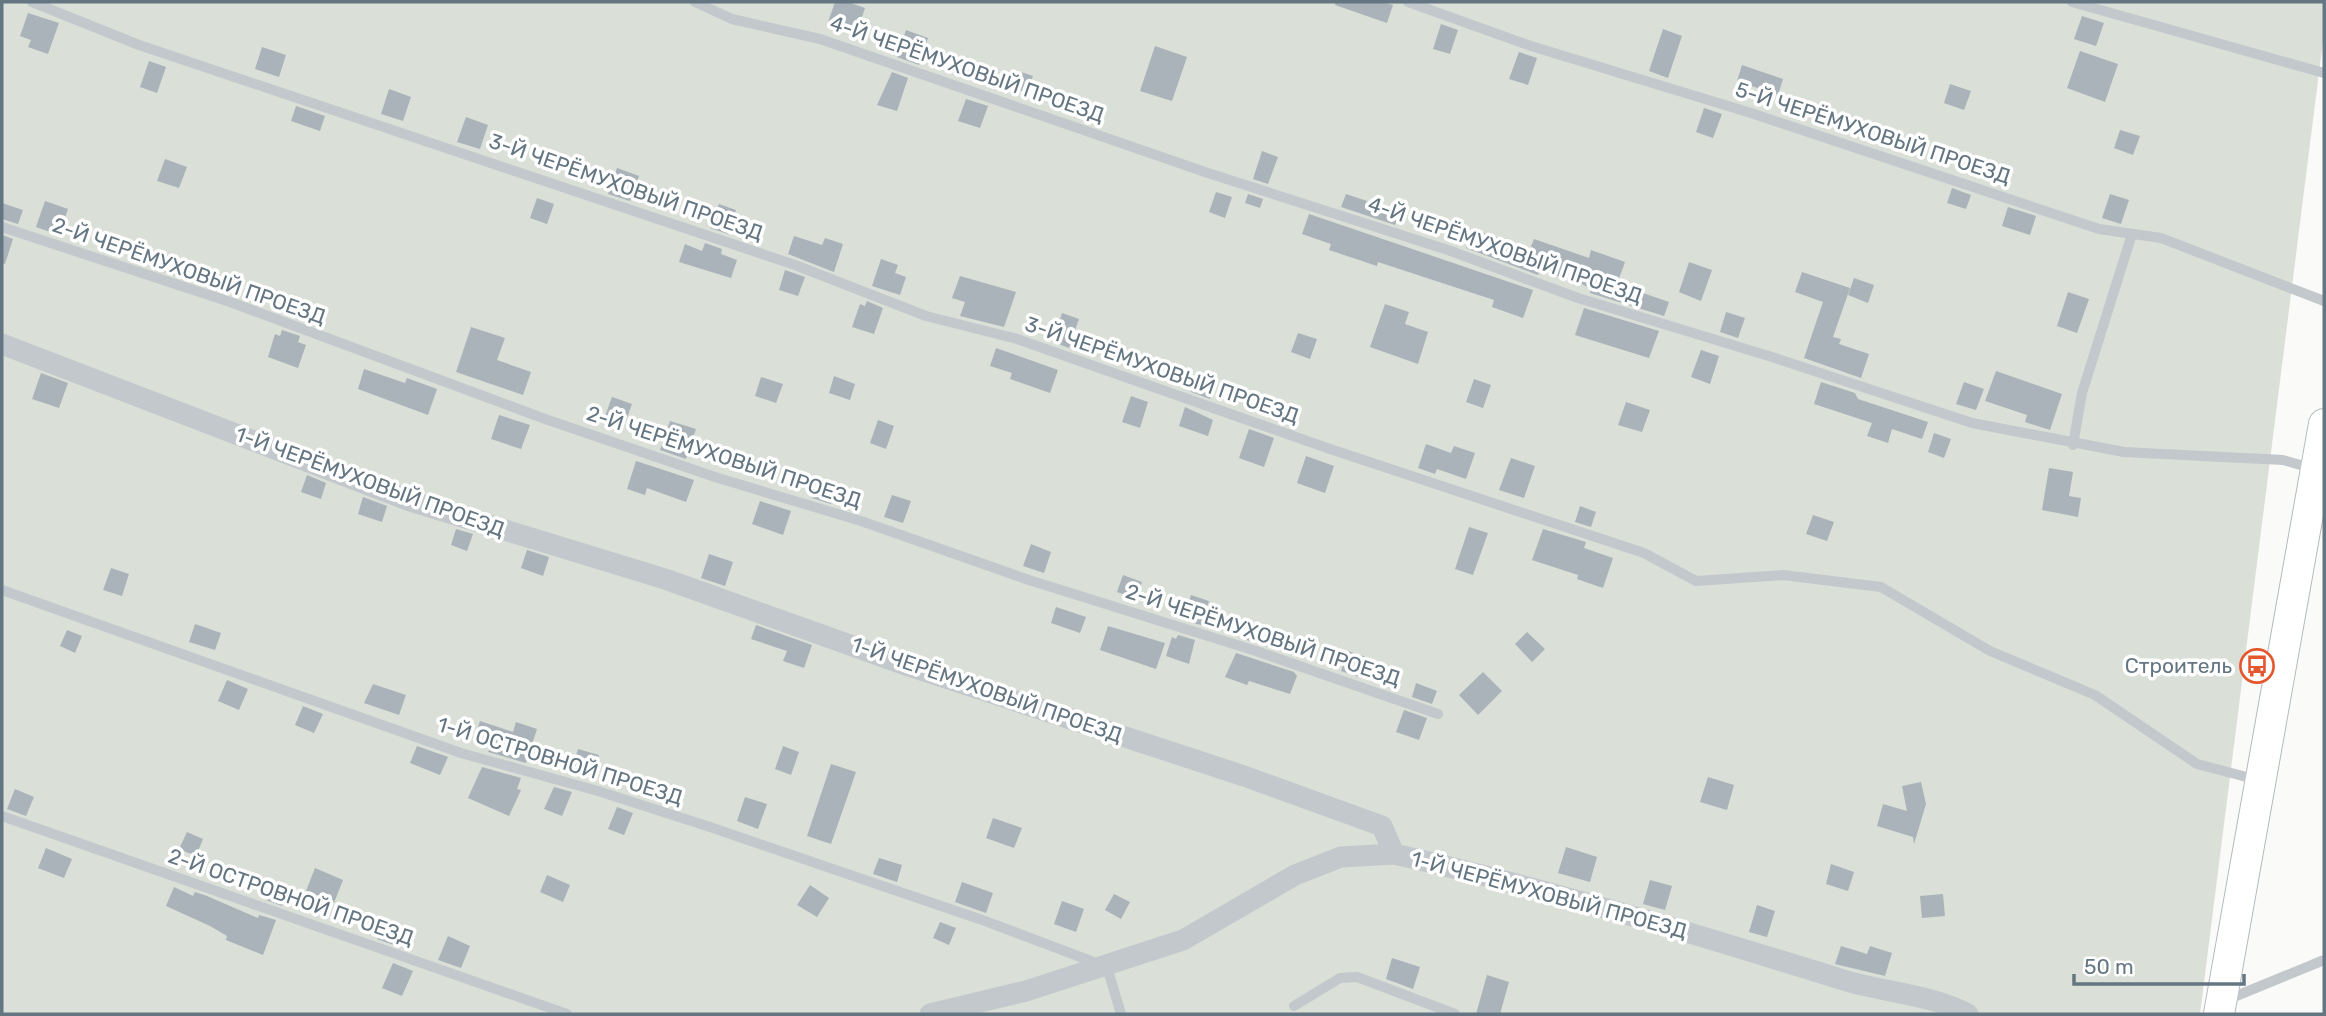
<svg xmlns="http://www.w3.org/2000/svg" width="2326" height="1016" viewBox="0 0 2326 1016" font-family="Rubik,sans-serif">
<style>
.green{fill:#dadfd7}
.building{fill:#aab3b9}
.lines{fill:none;stroke-linecap:round;stroke-linejoin:round}
.secondary-casing{stroke:#b3babf;stroke-width:32}
.lane{stroke:#c3c8cc;stroke-width:10}
.street{stroke:#c3c8cc;stroke-width:21}
.secondary{stroke:#fff;stroke-width:30}
.labels{text-anchor:middle;stroke-width:7;stroke-linejoin:round;paint-order:stroke}
.street-label{font-size:21px;fill:#657683;stroke:#fff}
.poi-label{font-size:21px;fill:#657683;stroke:#fff;text-anchor:end}
</style>
<rect width="100%" height="100%" fill="#fafaf8"/>
<path class="green" d="M2 2H2324V33L2200 1014H2Z"/>
<path class="building" d="M835 2H848L865 8 856 35 827 25Z
M1336 2H1383L1393 5 1387 23 1335 5Z
M28 13 59 23 48 54 28 47 31 40 20 36Z
M2082 16 2104 23 2096 46 2074 39Z
M1441 24 1458 30 1450 54 1433 49Z
M1663 29 1682 36 1668 78 1649 71Z
M906 30 928 38 919 65 897 57Z
M1155 46 1187 57 1172 101 1140 91Z
M262 47 286 55 279 77 255 69Z
M2080 51 2118 64 2105 102 2067 88Z
M1519 52 1537 58 1528 85 1509 79Z
M149 61 166 67 157 93 140 87Z
M1742 65 1783 79 1778 95 1737 81Z
M1015 70 1033 76 1027 93 1010 87Z
M892 72 908 78 897 111 877 105Z
M1950 84 1971 91 1964 110 1944 103Z
M389 89 411 97 403 121 381 114Z
M966 99 988 106 980 128 958 121Z
M296 106 325 116 320 131 291 121Z
M1704 108 1722 114 1713 138 1696 132Z
M466 117 488 125 480 149 457 142Z
M2120 130 2140 136 2133 155 2114 148Z
M1262 151 1278 157 1268 184 1253 179Z
M165 159 187 167 179 188 157 181Z
M617 168 639 176 630 201 608 194Z
M1952 188 1971 195 1966 209 1947 203Z
M1216 192 1232 197 1225 218 1209 212Z
M1248 194 1263 199 1260 208 1245 203Z
M1346 194 1400 212 1395 225 1341 207Z
M2110 194 2129 200 2121 224 2102 218Z
M537 198 554 204 547 224 530 218Z
M45 201 68 209 59 235 36 227Z
M2 203 23 210 18 224 2 219Z
M719 204 736 210 728 234 710 228Z
M2008 207 2036 216 2030 235 2002 226Z
M1309 214 1533 290 1523 318 1492 307 1494 300 1378 262 1377 266 1329 250 1331 244 1302 234Z
M1473 229 1530 249 1534 239 1589 258 1591 250 1625 262 1617 284 1669 302 1664 316 1590 293 1591 289 1580 283 1540 270 1538 275 1466 248Z
M2 235 13 239 5 264 2 263Z
M794 236 822 245 825 238 843 244 834 272 788 254Z
M705 243 722 249 721 254 737 260 731 278 679 262 685 244 702 251Z
M157 251 182 260 177 276 151 268Z
M881 259 898 265 895 273 906 277 900 295 872 286Z
M1689 262 1712 270 1701 301 1679 292Z
M785 270 805 277 798 296 779 290Z
M1802 272 1850 288 1833 337 1841 339 1839 344 1869 354 1861 378 1804 358 1823 302 1795 292Z
M960 276 1016 292 1004 327 960 316 965 302 952 298Z
M1854 278 1874 285 1868 303 1848 295Z
M2068 292 2089 299 2077 333 2057 326Z
M292 300 310 306 305 321 287 315Z
M867 301 883 308 874 334 852 327 860 304 865 306Z
M1385 304 1409 312 1405 324 1428 332 1418 364 1370 347Z
M1584 308 1659 331 1649 358 1575 335Z
M1726 312 1745 318 1738 338 1720 332Z
M1062 313 1079 319 1069 348 1053 342Z
M471 327 505 338 497 360 531 372 523 395 456 372Z
M282 330 300 336 298 342 306 345 298 368 268 357 275 334 280 336Z
M1298 333 1317 339 1310 359 1291 352Z
M996 348 1058 370 1050 393 1010 379 1012 373 990 366Z
M1701 350 1719 356 1710 384 1691 377Z
M364 369 405 383 407 378 437 389 428 415 358 389Z
M1996 371 2062 394 2050 430 2025 422 2027 415 1985 401Z
M41 373 68 383 59 408 32 399Z
M834 376 855 384 850 400 829 393Z
M761 377 783 384 776 403 755 396Z
M1195 379 1215 385 1210 399 1191 392Z
M1474 379 1491 385 1483 408 1466 402Z
M1821 382 1855 393 1858 399 1928 422 1922 439 1892 429 1888 443 1867 436 1872 423 1814 404Z
M1964 382 1984 389 1976 410 1956 404Z
M1131 396 1148 402 1140 428 1122 422Z
M612 397 632 404 624 426 604 419Z
M1626 402 1650 410 1642 432 1618 425Z
M1185 407 1213 420 1208 436 1179 426Z
M499 415 530 425 521 449 491 439Z
M878 420 894 426 886 449 870 443Z
M670 421 696 429 686 459 660 450Z
M1249 429 1274 438 1264 467 1239 458Z
M1934 433 1951 439 1944 458 1928 452Z
M1426 444 1451 453 1454 446 1475 453 1466 479 1437 469 1435 474 1418 468Z
M1306 456 1334 466 1325 493 1297 483Z
M1511 458 1535 466 1524 498 1499 490Z
M636 461 694 480 686 502 647 488 645 495 627 489Z
M2049 468 2073 472 2069 496 2081 498 2078 517 2042 510Z
M307 475 326 483 321 499 301 492Z
M819 478 837 485 831 504 812 498Z
M892 495 911 501 903 523 884 517Z
M363 497 387 506 382 522 358 514Z
M760 501 791 511 783 535 752 524Z
M1580 506 1596 512 1591 527 1575 522Z
M1813 515 1834 522 1827 541 1806 534Z
M1469 527 1488 533 1473 575 1455 569Z
M456 529 473 534 467 551 451 545Z
M1543 529 1586 542 1584 548 1613 558 1603 588 1577 579 1578 575 1532 560Z
M1031 544 1051 552 1044 573 1023 566Z
M527 550 549 557 543 576 521 568Z
M709 554 733 562 725 586 701 578Z
M111 568 129 574 122 596 103 590Z
M1123 575 1142 582 1136 599 1117 592Z
M1191 595 1209 601 1201 625 1183 620Z
M1056 607 1086 617 1080 633 1051 623Z
M195 624 221 633 215 650 189 642Z
M756 625 812 645 804 668 783 661 787 651 751 639Z
M1108 626 1165 643 1156 669 1100 650Z
M67 630 82 636 75 653 60 646Z
M1244 630 1302 649 1299 657 1241 638Z
M1527 632 1545 649 1532 662 1515 644Z
M1178 635 1195 640 1189 664 1166 656 1172 637 1176 639Z
M1348 651 1369 658 1362 678 1341 671Z
M1236 653 1294 672 1297 676 1290 694 1249 681 1247 685 1225 677Z
M1483 672 1502 691 1478 715 1459 695Z
M227 680 248 689 239 710 218 701Z
M1416 683 1437 691 1432 704 1412 697Z
M373 684 406 695 399 715 364 703Z
M303 706 323 714 314 733 295 725Z
M1404 710 1427 718 1419 740 1396 732Z
M480 721 513 732 516 722 537 729 526 763 488 752 491 746 474 740Z
M417 746 448 757 440 775 410 763Z
M783 746 799 752 791 775 775 769Z
M578 749 599 755 593 772 573 765Z
M831 764 856 772 831 844 807 836Z
M482 767 521 778 517 789 521 790 509 816 468 798Z
M1708 777 1734 785 1727 810 1700 802Z
M1921 782 1926 804 1914 844 1913 837 1877 826 1883 804 1907 811 1902 786Z
M554 787 572 792 562 816 544 809Z
M15 789 34 797 26 816 7 809Z
M745 797 767 804 758 829 737 821Z
M617 807 633 813 624 835 608 829Z
M993 818 1022 828 1014 848 986 838Z
M187 832 203 839 196 856 179 849Z
M1566 847 1597 857 1590 882 1558 873Z
M46 848 72 859 64 878 38 868Z
M879 858 902 865 897 882 873 874Z
M1831 864 1854 872 1848 891 1826 884Z
M315 868 343 880 334 903 306 891Z
M547 875 570 885 563 902 540 892Z
M1650 880 1672 886 1665 910 1643 904Z
M962 882 993 893 986 913 955 902Z
M272 885 288 891 282 906 266 900Z
M810 885 829 898 817 917 797 905Z
M174 887 193 896 195 892 207 896 258 918 259 915 276 920 263 955 226 940 227 936 210 926 166 906Z
M1114 894 1130 902 1121 919 1105 910Z
M1943 894 1945 916 1922 918 1920 896Z
M1062 901 1084 909 1076 932 1054 924Z
M1757 905 1775 911 1767 937 1749 932Z
M940 922 956 928 949 945 933 938Z
M384 923 405 932 399 947 377 939Z
M448 936 470 946 461 968 438 960Z
M1841 946 1867 954 1870 946 1892 953 1885 976 1835 964Z
M1392 958 1420 967 1413 989 1386 979Z
M393 963 413 971 402 996 382 988Z
M1487 975 1509 982 1500 1014H1476Z"/>
<g class="lines">
<g class="secondary-casing">
<path id="secondary" d="M2219 1014 2324 424"/>
</g>
<path class="lane" d="M32 2 139 45 795 265 926 316 1017 339 1330 449 1644 553 1696 581 1783 575 1881 587 1990 651 2095 695 2197 764 2258 780
M695 2 732 19 820 39 1208 173 1448 250 1578 298 1772 357 1972 423 2124 452 2283 460 2315 469
M1408 2 1531 46 1751 113 2099 229 2161 238 2324 301
M2072 2 2324 73
M2 227 230 302 548 420 718 478 861 521 1029 580 1256 651 1438 714
M2073 445 2082 393 2132 234
M2 590 461 753 598 791 710 827 985 921 1107 967 1121 1014
M2 816 567 1014
M2224 1001 2324 960
M1294 1006 1340 978 1357 977 1455 1014"/>
<path class="street" d="M2 344 410 501 665 579 906 665 1244 776 1382 826 1394 854C1545 888 1692 933 1840 979 1880 992 1930 994 1968 1014
M930 1014 1026 991 1183 940 1295 875 1341 857 1394 854"/>
<use href="#secondary" class="secondary"/>
</g>
<defs>
<g id="bus-ring" transform="scale(1.75)"><circle r="9.5" fill="#fff" stroke="#e4572e" stroke-width="1.5"/><path d="M-5-6H5V4H4V6H2V4H-2V6H-4V4H-5ZM-3.5-4V0h7V-4ZM-3.5 1.2v1.5H-2V1.2ZM2 1.2v1.5H3.5V1.2Z" fill="#e4572e"/></g>
</defs>
<g fill-rule="evenodd">
<use href="#bus-ring" x="2257" y="666"/>
</g>
<g class="labels">
<g class="street-label">
<text transform="translate(967 69) rotate(19)" y="7">4-Й ЧЕРЁМУХОВЫЙ ПРОЕЗД</text>
<text transform="translate(1873 133) rotate(18)" y="7">5-Й ЧЕРЁМУХОВЫЙ ПРОЕЗД</text>
<text transform="translate(626 187) rotate(19)" y="7">3-Й ЧЕРЁМУХОВЫЙ ПРОЕЗД</text>
<text transform="translate(1505 250) rotate(19)" y="7">4-Й ЧЕРЁМУХОВЫЙ ПРОЕЗД</text>
<text transform="translate(189 271) rotate(19)" y="7">2-Й ЧЕРЁМУХОВЫЙ ПРОЕЗД</text>
<text transform="translate(1162 370) rotate(19)" y="7">3-Й ЧЕРЁМУХОВЫЙ ПРОЕЗД</text>
<text transform="translate(724 457) rotate(18)" y="7">2-Й ЧЕРЁМУХОВЫЙ ПРОЕЗД</text>
<text transform="translate(370 482) rotate(20)" y="7">1-Й ЧЕРЁМУХОВЫЙ ПРОЕЗД</text>
<text transform="translate(1263 635) rotate(18)" y="7">2-Й ЧЕРЁМУХОВЫЙ ПРОЕЗД</text>
<text transform="translate(987 690) rotate(19)" y="7">1-Й ЧЕРЁМУХОВЫЙ ПРОЕЗД</text>
<text transform="translate(560 761) rotate(17)" y="7">1-Й ОСТРОВНОЙ ПРОЕЗД</text>
<text transform="translate(1549 895) rotate(15)" y="7">1-Й ЧЕРЁМУХОВЫЙ ПРОЕЗД</text>
<text transform="translate(291 897) rotate(19)" y="7">2-Й ОСТРОВНОЙ ПРОЕЗД</text>
</g>
<g class="poi-label">
<text x="2232" y="673">Строитель</text>
</g>
</g>
<rect width="2326" height="1016" fill="none" stroke="#657683" stroke-width="7"/>
<path d="M2074 974v10h170v-10" fill="none" stroke="#657683" stroke-width="3.5"/>
<text x="2084" y="974" font-size="21" fill="#657683" stroke="#ffffff" stroke-width="5" paint-order="stroke">50 m</text>
</svg>
